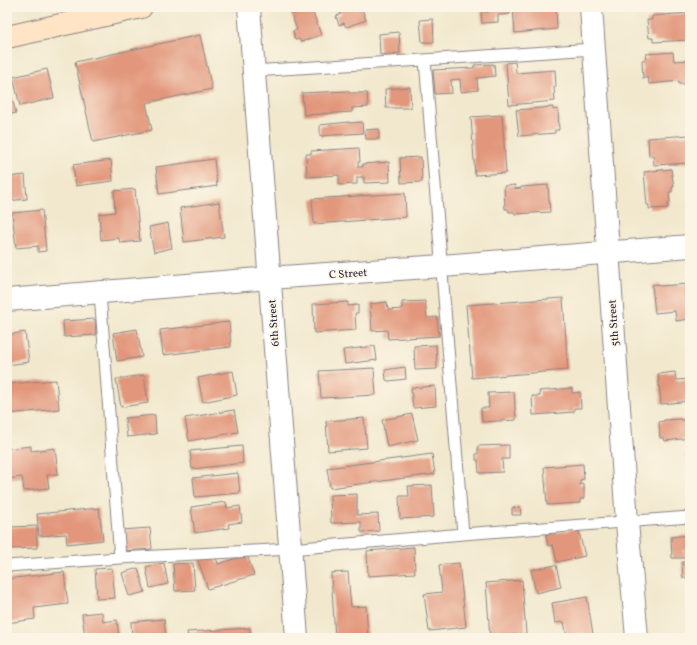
<svg xmlns="http://www.w3.org/2000/svg" width="697" height="645" viewBox="0 0 697 645" font-family="Vollkorn,serif">
<style>
.building{fill:#e2977b}
.lines{fill:none;stroke-linecap:round;stroke-linejoin:round}
.lane-casing{stroke:#8a8584;stroke-width:13}
.street-casing{stroke:#8a8584;stroke-width:24}
.secondary-casing{stroke:#8a8584;stroke-width:24}
.lane{stroke:#fff;stroke-width:11}
.street{stroke:#fff;stroke-width:22}
.secondary{stroke:#ffe4c6;stroke-width:22}
.labels{text-anchor:middle;stroke-width:3.5;stroke-linejoin:round;paint-order:stroke}
.street-label{font-size:11px;fill:#22223b;stroke:#fcf5e5}
</style>
<rect width="100%" height="100%" fill="#fcf5e5"/>
<filter id="ink" filterUnits="userSpaceOnUse"><feTurbulence type="fractalNoise" baseFrequency=".025" numOctaves="2"/><feDisplacementMap in="SourceGraphic" scale="8" xChannelSelector="R" yChannelSelector="G"/><feConvolveMatrix kernelMatrix="1 2 1 2 8 2 1 2 1" color-interpolation-filters="sRGB"/></filter>
<filter id="wash" filterUnits="userSpaceOnUse"><feTurbulence type="fractalNoise" baseFrequency=".012" numOctaves="4" result="noise"/><feDisplacementMap in="SourceGraphic" scale="16" xChannelSelector="R" yChannelSelector="G"/><feGaussianBlur stdDeviation="0.9" result="paint"/><feColorMatrix in="noise" values="0 0 0 0 0 0 0 0 0 0 0 0 0 0 0 0 0 1.4 0 .05"/><feComposite in="paint" operator="in"/></filter>
<g filter="url(#wash)">
<rect width="100%" height="100%" fill="#f1e8cd"/>
<g id="blocks">
<path class="building" d="M299 7H311L321 35 301 42 299 39 295 40 293 31 297 30 291 13 293 12 292 9Z
M339 7H366L362 9 366 20 346 27 344 23 339 25 336 16 341 14Z
M487 7H510V14L498 15V22L482 23 481 12H488Z
M513 7H556L557 29 515 33Z
M687 13V15L690 14 689 40 653 42V38H649L647 20H652V16Z
M433 19 434 42H422L420 20Z
M399 32 400 53 380 55 379 34Z
M200 35 212 89 146 103 152 130 93 142 75 62Z
M673 52 674 61 690 60V74H686L687 84H679V81L649 84 648 78H643L642 60 647 59 646 54Z
M515 62 516 73 555 70 556 87H554L555 101 509 105 506 63Z
M494 64 495 76 477 78 478 90 461 92 460 79 451 80 452 93 435 94 433 70 474 68V65Z
M47 69 54 98 20 106 13 77Z
M7 80 16 113 7 115Z
M410 87 411 108H386L385 89Z
M348 91 349 93H367L368 107 352 108V112L304 115 302 93Z
M553 107V110L558 109 559 130H555V133L519 136 516 110Z
M7 115 10 125 7 126Z
M502 115 506 173 475 175 471 117Z
M349 122V123L362 122 363 133 320 136V125Z
M379 129V139H366L365 130Z
M690 135V163L654 165 653 155 649 156 648 138Z
M359 148 360 162H358V167H363V164L389 162 390 182 364 183V177H357V184L339 185V175L307 177 306 154H311V151Z
M421 157 422 182 401 183 400 158Z
M214 159 217 186 159 194 156 167Z
M111 160 113 181 76 186 73 165Z
M671 169 674 187H672V192H669L670 203H668V208L649 209V205H647L644 172Z
M25 175 27 199 7 201V177Z
M515 185V189L521 188V187L548 185 550 212 515 214 514 212H509L508 209H505L504 186Z
M135 189 140 241 120 243 119 238 101 240 99 214 115 212 114 191Z
M405 193 406 217 314 224 312 199Z
M219 202 224 237 184 242 180 208Z
M42 210 46 251 38 252V246L16 248 12 213Z
M168 223 172 248 154 252 149 227Z
M659 284V286L690 284V319L676 321 675 311 655 313 652 285Z
M563 298 568 370 472 378 466 305Z
M425 301 427 318 437 317 439 336 388 339 387 330 372 331 370 304 387 302 388 310 402 309V302Z
M348 302V306L358 305V313H355L356 330 314 333 313 304Z
M95 319 96 335 64 337 63 321Z
M229 322 231 347 163 355 160 330Z
M137 329 142 357 117 361 113 333Z
M25 332 29 362 7 365V335Z
M436 345 437 369 415 370 414 346Z
M375 346 377 360 345 364 343 350Z
M405 367 406 379 389 381 386 380 385 370Z
M374 368 376 395 321 398 319 371Z
M233 371 237 395 203 402 198 378Z
M675 372 676 380 690 379V401L661 404 658 374Z
M144 375 148 403 121 407 116 379Z
M56 380 59 409 7 414V384Z
M435 386 436 406 413 408 411 388Z
M572 388V393L580 392 581 408H574V412L533 415 532 396H540L539 391Z
M514 392 516 420 482 422 481 408H489L488 393Z
M234 410 238 432 189 441 185 418Z
M412 414 418 440 387 447 382 420Z
M155 415 156 434 127 437 125 418Z
M364 418 367 448 328 451 326 421Z
M681 419V420H690V438L665 441 664 438H660L659 422 664 421V420Z
M509 445V459H502L503 472 479 473 478 460H476V454H478V446Z
M31 446V451L55 448 58 474 47 475 49 488 24 491 22 477 7 479V449Z
M242 446 243 463 192 469 190 451Z
M690 446V452L687 453V447Z
M432 454 435 474 330 488 327 468Z
M583 464 584 479 580 480V485L584 484V499H580V503L547 505 544 467Z
M238 473 240 493 195 497 193 478Z
M432 485 434 517 400 519 399 496H409L408 486Z
M357 494V515L378 514 379 531 361 532V522L331 523 330 495Z
M226 502 227 508 240 506 242 522 228 524 229 528 195 533 191 507Z
M520 507 521 515H512V508Z
M99 508 103 540 67 544 66 534 39 536 37 514Z
M7 512H8L9 527 37 526V548L7 549Z
M150 528 152 549 123 551 121 530Z
M578 528 585 556 557 562 553 545 548 546 546 535Z
M690 535V550H684L685 558H672L671 537Z
M414 547 415 573 368 576 367 551Z
M215 554 218 564 247 555 254 575 208 589 198 560Z
M682 562H690V578H683Z
M164 563 168 584 150 588 146 567Z
M193 563 195 590 175 591 173 564Z
M459 563 466 627 429 631 424 594 442 592 439 565Z
M556 565 561 587 536 593 531 570Z
M112 568 115 598 97 599 95 569Z
M138 568 145 592 129 596 122 573Z
M64 572 68 604 34 608 35 619 7 623V579Z
M348 572 351 607 366 606 368 638H335L331 573Z
M522 580 526 634 490 637 486 583Z
M587 597 593 634 567 638 564 622 555 623 552 603Z
M102 612 103 622 117 620 119 638H85L82 614Z
M164 619 166 638H132L131 622Z
M250 628 251 638H188L187 632Z
M71 636V638H61V637Z"/>
</g>
</g>
<g filter="url(#ink)">
<use href="#blocks" fill-opacity="0" stroke="#8a8584" stroke-width="1"/>
<g class="lines">
<g class="lane-casing">
<path id="lane" d="M425 60 463 534
M253 71 594 49
M100 293 120 558
M7 566 120 558 290 549 463 534 690 517"/>
</g>
<g class="street-casing">
<path id="street" d="M249 7 297 638
M591 7 627 522 637 638
M7 300 269 278 442 266 690 246"/>
</g>
<g class="secondary-casing">
<path id="secondary" d="M7 37 141 7"/>
</g>
<use href="#lane" class="lane"/>
<use href="#street" class="street"/>
<use href="#secondary" class="secondary"/>
</g>
</g>
<g class="labels">
<g class="street-label">
<text transform="translate(348 273) rotate(-4)" y="4">C Street</text>
<text transform="translate(273 323) rotate(-94)" y="4">6th Street</text>
<text transform="translate(613 323) rotate(-94)" y="4">5th Street</text>
</g>
</g>
<rect width="697" height="645" fill="none" stroke="#fcf5e5" stroke-width="24"/>
</svg>
